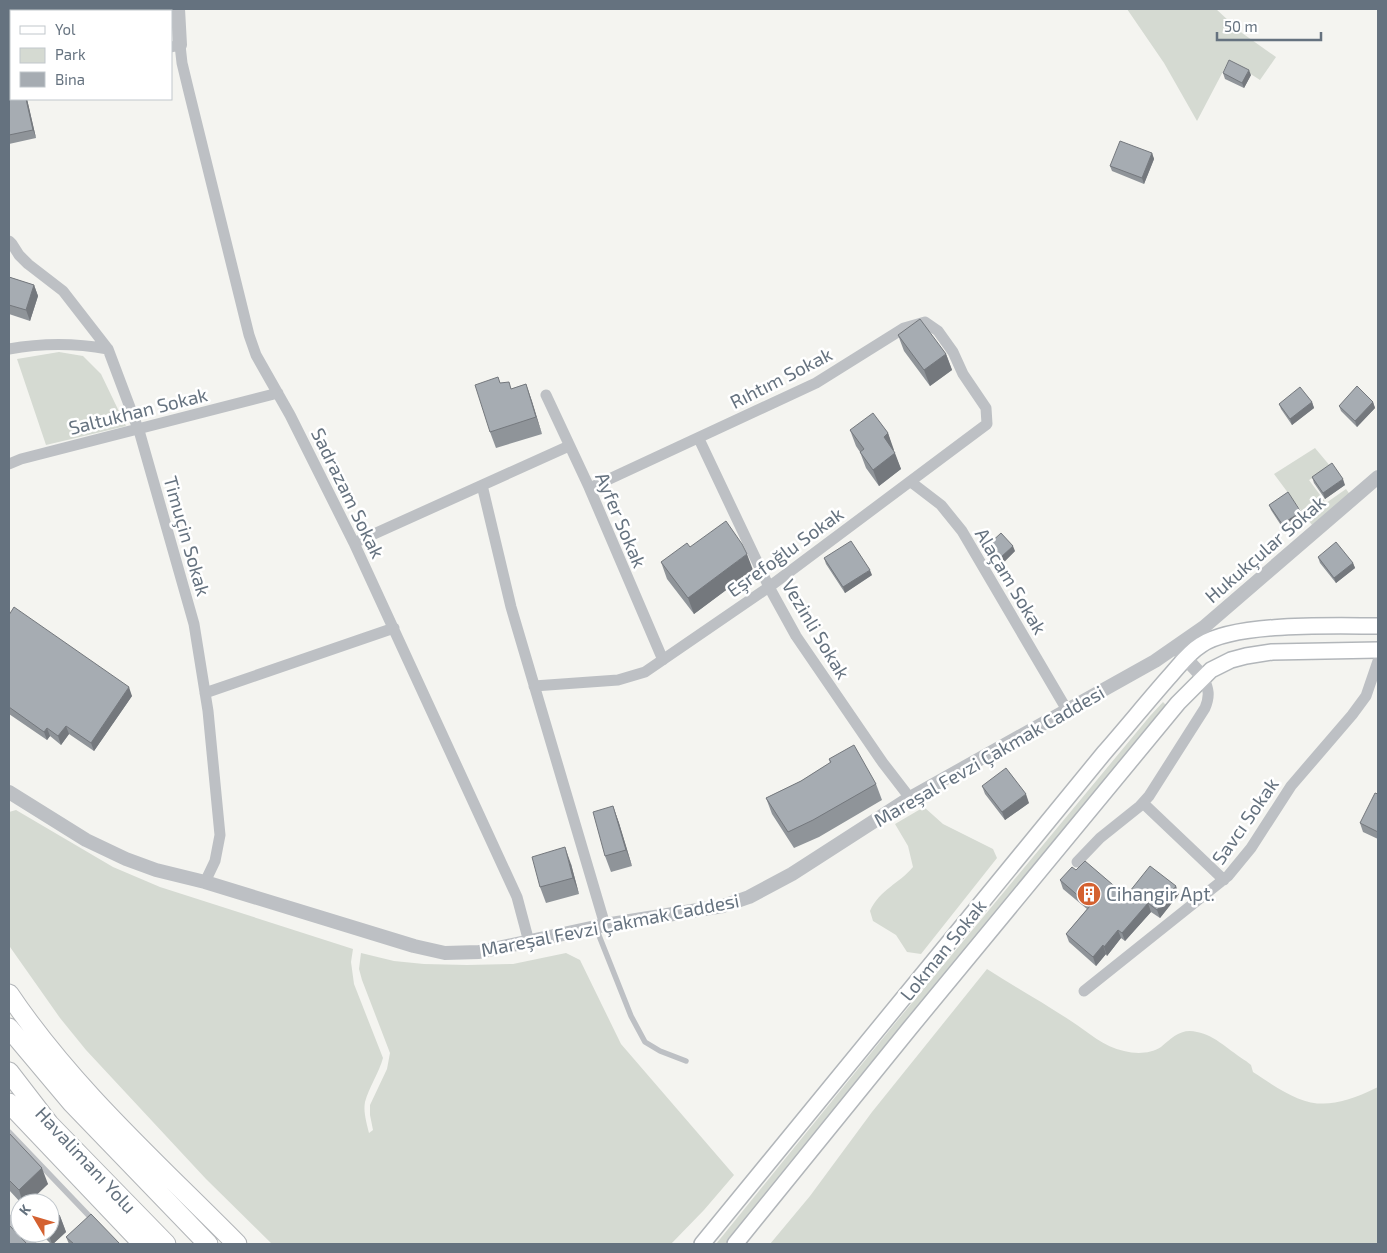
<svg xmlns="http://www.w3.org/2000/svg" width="1387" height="1253" viewBox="0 0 1387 1253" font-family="'Exo 2',sans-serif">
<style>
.green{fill:#d5dad2}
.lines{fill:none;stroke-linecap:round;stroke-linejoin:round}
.secondary-casing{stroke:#b2b6ba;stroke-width:18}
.trunk-casing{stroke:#b2b5b8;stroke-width:21}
.service{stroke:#bdc0c4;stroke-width:5.5}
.minor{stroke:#bdc0c4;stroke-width:11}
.tertiary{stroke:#bdc0c4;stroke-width:14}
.secondary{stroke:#fff;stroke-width:15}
.trunk{stroke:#fff;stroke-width:19}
.wall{fill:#8f9499}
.shaded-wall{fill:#74787d}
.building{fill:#a6acb2;stroke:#74787d}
.labels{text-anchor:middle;stroke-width:5;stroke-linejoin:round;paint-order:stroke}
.street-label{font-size:19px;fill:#65727f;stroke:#fff}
.poi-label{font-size:19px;fill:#65727f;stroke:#fff;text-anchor:start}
</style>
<rect width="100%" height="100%" fill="#f4f4f0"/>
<path class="green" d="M1127 9H1216L1242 33 1276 57 1260 80 1229 60 1197 121 1164 63Z
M59 352 83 356 101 374 126 426 46 445 17 359Z
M1315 448 1331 467 1309 480 1326 503 1346 489 1351 496 1312 525 1274 474Z
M1163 702 1166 705 1165 708 755 1209 725 1244H716L892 1027 1150 716Z
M924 807 943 824 993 849 997 858 921 954 907 952 896 935 873 921 870 911C880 889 899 884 913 867L908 846 895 824Z
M16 810 113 867 160 887 353 949 351 962 354 984 383 1058C379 1073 369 1087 365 1102 363 1112 367 1124 369 1133L373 1130 370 1115V1105L387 1069 390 1053 362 980 359 969 361 953 394 961 424 964 467 965 513 964 566 953 580 960 621 1044 734 1175 704 1210 671 1244H272L206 1179 86 1050 60 1018 10 947 9 812Z
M987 969C1015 987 1044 1003 1071 1021 1088 1032 1104 1047 1124 1051 1136 1054 1150 1054 1161 1047 1172 1038 1181 1028 1197 1032 1215 1035 1231 1052 1246 1061L1251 1065 1253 1072C1304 1106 1321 1115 1378 1087V1244H770L810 1196 872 1112Z"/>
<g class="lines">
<g class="secondary-casing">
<path id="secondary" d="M702 1244 1104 753C1126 728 1147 702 1169 677 1179 666 1188 653 1201 645 1235 622 1336 626 1378 626
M735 1244 910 1028 1178 703 1211 670 1231 660 1246 656 1272 652 1378 650"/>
</g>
<g class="trunk-casing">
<path id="trunk" d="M9 994C72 1088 158 1164 237 1244
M9 1028 72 1103 208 1244
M9 1072 49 1124 166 1244
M9 1103 143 1244"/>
</g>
<path class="service" d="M596 928 631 1016 645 1042 660 1051 686 1061
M9 1132 94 1221"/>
<path class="minor" d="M171 47 180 45 182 63 189 92 249 335 256 355 290 415 354 543 517 897 529 942
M9 81 11 80
M9 241 12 244 19 255 28 264 63 291 108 349 140 434 194 624 208 711 220 835 215 861 205 882
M9 349C42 343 75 343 108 349
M546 395 589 487 663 660
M699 439 769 587 796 636 883 763 910 798
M9 464 21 459 278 393
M911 482 941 505 962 531 1067 710
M482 485 511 607 605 925
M354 543 569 446
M534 686 618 680 645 672 769 587 987 424 986 408 963 374 953 352 938 331 925 322 904 328 816 383 590 488
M205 693 394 628
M1143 803 1224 880
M1077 862 1100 838 1140 806 1149 796 1205 708C1210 696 1209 689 1203 677
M1084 991 1228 876 1251 848 1291 786 1352 715 1366 696 1378 661
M9 1220 20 1232
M21 1233 31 1244"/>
<path class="tertiary" d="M178 9 180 45
M1178 650 1203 677
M9 792 86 840 126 859 156 870 205 882 414 946 445 953 479 952 605 925 723 906 749 897 792 874 910 798 1155 661 1204 627 1378 477"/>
<use href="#secondary" class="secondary"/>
<use href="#trunk" class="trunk"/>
</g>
<path class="wall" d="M1223 73 1251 75 1244 88 1225 79Z
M9 86 27 99 36 138 9 144Z
M1152 153 1154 159 1144 184 1112 171 1110 166Z
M9 277 34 285 38 296 30 321 9 314Z
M898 335 946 354 952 370 930 386 904 351Z
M500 383 511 389 526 384 542 434 496 448 490 432Z
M1312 402 1314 408 1292 425 1281 409 1279 404Z
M1373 402 1375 408 1357 427 1341 411 1339 406Z
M850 430 888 433 893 450 901 469 879 486 866 468 860 452 856 446Z
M1312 477 1345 485 1325 499 1314 483Z
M1269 505 1303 518 1284 530 1271 510Z
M987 546 1015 551 1002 564 990 551Z
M690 547 753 570 694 614 667 579 661 562Z
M1318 557 1353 563 1355 568 1336 583 1320 563Z
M824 558 872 575 845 593 826 564Z
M9 615 132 696 94 751 69 734 61 745 50 736 47 740 9 714Z
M829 759 876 784 882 800 819 837 794 848 772 814 766 798 801 781 830 763Z
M982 786 1029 803 1005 820 985 794Z
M1378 794V839L1363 832 1360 823Z
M613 806 619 823 632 866 611 872 605 856Z
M571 864 579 894 546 903 540 887Z
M1076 870 1126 896 1179 894 1160 918 1151 912 1125 941 1121 938 1107 956 1106 954 1096 966 1069 942 1066 934 1087 909 1063 889 1060 880Z
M9 1133 48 1184 28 1203H21L9 1190Z
M60 1216 66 1232 53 1244H51L40 1233H50Z
M66 1237 120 1244H69Z"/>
<path class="shaded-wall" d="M1249 70 1251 75 1244 88 1242 83Z
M26 99H27L36 138 33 130Z
M1152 153 1154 159 1144 184 1142 178Z
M34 285 38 296 30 321 26 310Z
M946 354 952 370 930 386 924 370Z
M526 384 532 401 542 434 536 417Z
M1312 402 1314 408 1292 425 1290 419Z
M1373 402 1375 408 1357 427 1355 421Z
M888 433 894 450 889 453 884 437Z
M895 453 901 469 879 486 873 470Z
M1343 479 1345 485 1325 499 1323 493Z
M1301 512 1303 518 1284 530 1282 524Z
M1013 546 1015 551 1002 564 1000 558Z
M747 554 753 570 694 614 688 598Z
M1353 563 1355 568 1336 583 1334 578Z
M870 570 872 575 845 593 843 587Z
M129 687 132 696 94 751 91 743Z
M66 726 69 734 61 745 58 736Z
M47 728 50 736 47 740 44 732Z
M1026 794 1029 803 1005 820 1002 812Z
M613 806 619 823 632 866 626 850Z
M565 847 571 864 579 894 573 878Z
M1176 886 1179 894 1160 918 1157 910Z
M1148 903 1151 912 1125 941 1122 933Z
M1118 930 1121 938 1107 956 1104 947Z
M1103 945 1106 954 1096 966 1093 957Z
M42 1168 48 1184 28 1203H23L19 1190Z
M60 1216 66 1232 53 1244H52L48 1233H50V1225Z"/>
<path class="building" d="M1229 60 1249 70 1242 83 1223 73Z
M11 85V99H26L33 130 9 135V86Z
M1120 141 1152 153 1142 178 1110 166Z
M9 277 34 285 26 310 9 305Z
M920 319 946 354 924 370 898 335Z
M498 377 500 383 509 382 511 389 526 384 536 417 490 432 475 385Z
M1357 386 1373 402 1355 421 1339 406Z
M1300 387 1312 402 1290 419 1279 404Z
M873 413 888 433 884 437 895 453 873 470 860 452 864 449 850 430Z
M1332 463 1343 479 1323 493 1312 477Z
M1288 492 1301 512 1282 524 1269 505Z
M726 521 742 544 747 554 688 598 661 562 687 543 690 547Z
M1001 533 1013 546 1000 558 987 546Z
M851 541 870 570 843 587 824 558Z
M1336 542 1353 563 1334 578 1318 557Z
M14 607 129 687 91 743 66 726 58 736 47 728 44 732 9 707V615Z
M854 745 876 784 813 820 788 832 766 798 801 781 831 762 829 759Z
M1006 768 1026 794 1002 812 982 786Z
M1375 793 1378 794V832L1360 823Z
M613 806 626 850 605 856 593 812Z
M565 847 573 878 540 887 532 857Z
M1085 861 1126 896 1150 866 1176 886 1157 910 1148 903 1122 933 1118 930 1104 947 1103 945 1093 957 1066 934 1090 906 1060 880 1072 867 1076 870Z
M9 1133 42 1168 19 1190 9 1180Z
M50 1206 60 1216 50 1225Z
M91 1214 120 1244H74L66 1237Z
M9 1225 27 1244H9Z"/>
<defs>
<g id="building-disc" transform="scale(1.25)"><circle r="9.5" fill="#d46130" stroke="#fff"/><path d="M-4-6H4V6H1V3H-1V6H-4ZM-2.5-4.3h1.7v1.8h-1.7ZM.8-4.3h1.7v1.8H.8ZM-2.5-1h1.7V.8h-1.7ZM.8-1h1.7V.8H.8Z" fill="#fff"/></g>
</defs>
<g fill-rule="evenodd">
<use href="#building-disc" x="1089" y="894"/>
</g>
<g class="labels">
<g class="street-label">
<text transform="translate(781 378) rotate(-27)" y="7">Rıhtım Sokak</text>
<text transform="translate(138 411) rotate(-14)" y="7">Saltukhan Sokak</text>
<text transform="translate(348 493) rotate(64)" y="7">Sadrazam Sokak</text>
<text transform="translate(621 520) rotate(67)" y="7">Ayfer Sokak</text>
<text transform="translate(187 536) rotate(74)" y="7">Timuçin Sokak</text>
<text transform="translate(1265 549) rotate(-41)" y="7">Hukukçular Sokak</text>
<text transform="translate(785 552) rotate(-36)" y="7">Eşrefoğlu Sokak</text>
<text transform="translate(1011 581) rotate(59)" y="7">Alaçam Sokak</text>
<text transform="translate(816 629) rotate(59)" y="7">Vezinli Sokak</text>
<text transform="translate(989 756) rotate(-30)" y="7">Mareşal Fevzi Çakmak Caddesi</text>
<text transform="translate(1245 821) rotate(-55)" y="7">Savcı Sokak</text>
<text transform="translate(610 925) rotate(-11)" y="7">Mareşal Fevzi Çakmak Caddesi</text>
<text transform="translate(943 950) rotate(-51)" y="7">Lokman Sokak</text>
<text transform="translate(86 1160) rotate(47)" y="7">Havalimanı Yolu</text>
</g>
<g class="poi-label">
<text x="1106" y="901">Cihangir Apt.</text>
</g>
</g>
<rect width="1387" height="1253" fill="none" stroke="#65727f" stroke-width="20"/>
<rect x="10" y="10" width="162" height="90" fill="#ffffff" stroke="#c1c7cc"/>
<rect x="20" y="26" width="25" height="8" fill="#ffffff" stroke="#c1c7cc"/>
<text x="55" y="35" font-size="15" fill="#65727f">Yol</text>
<rect x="20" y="48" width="25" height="15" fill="#d5dad2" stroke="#c1c7cc"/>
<text x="55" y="60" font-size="15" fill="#65727f">Park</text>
<rect x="20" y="72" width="25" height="15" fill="#a6acb2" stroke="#c1c7cc"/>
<text x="55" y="85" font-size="15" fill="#65727f">Bina</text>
<g transform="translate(35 1218) rotate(308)"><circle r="24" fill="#ffffff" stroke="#c1c7cc"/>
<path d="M0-4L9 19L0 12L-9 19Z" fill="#d46130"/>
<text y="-8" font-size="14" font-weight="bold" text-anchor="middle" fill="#65727f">K</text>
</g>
<path d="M1217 32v8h104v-8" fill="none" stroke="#65727f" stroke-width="2.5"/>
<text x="1224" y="32" font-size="15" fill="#65727f" stroke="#ffffff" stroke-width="4" paint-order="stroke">50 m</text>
</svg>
